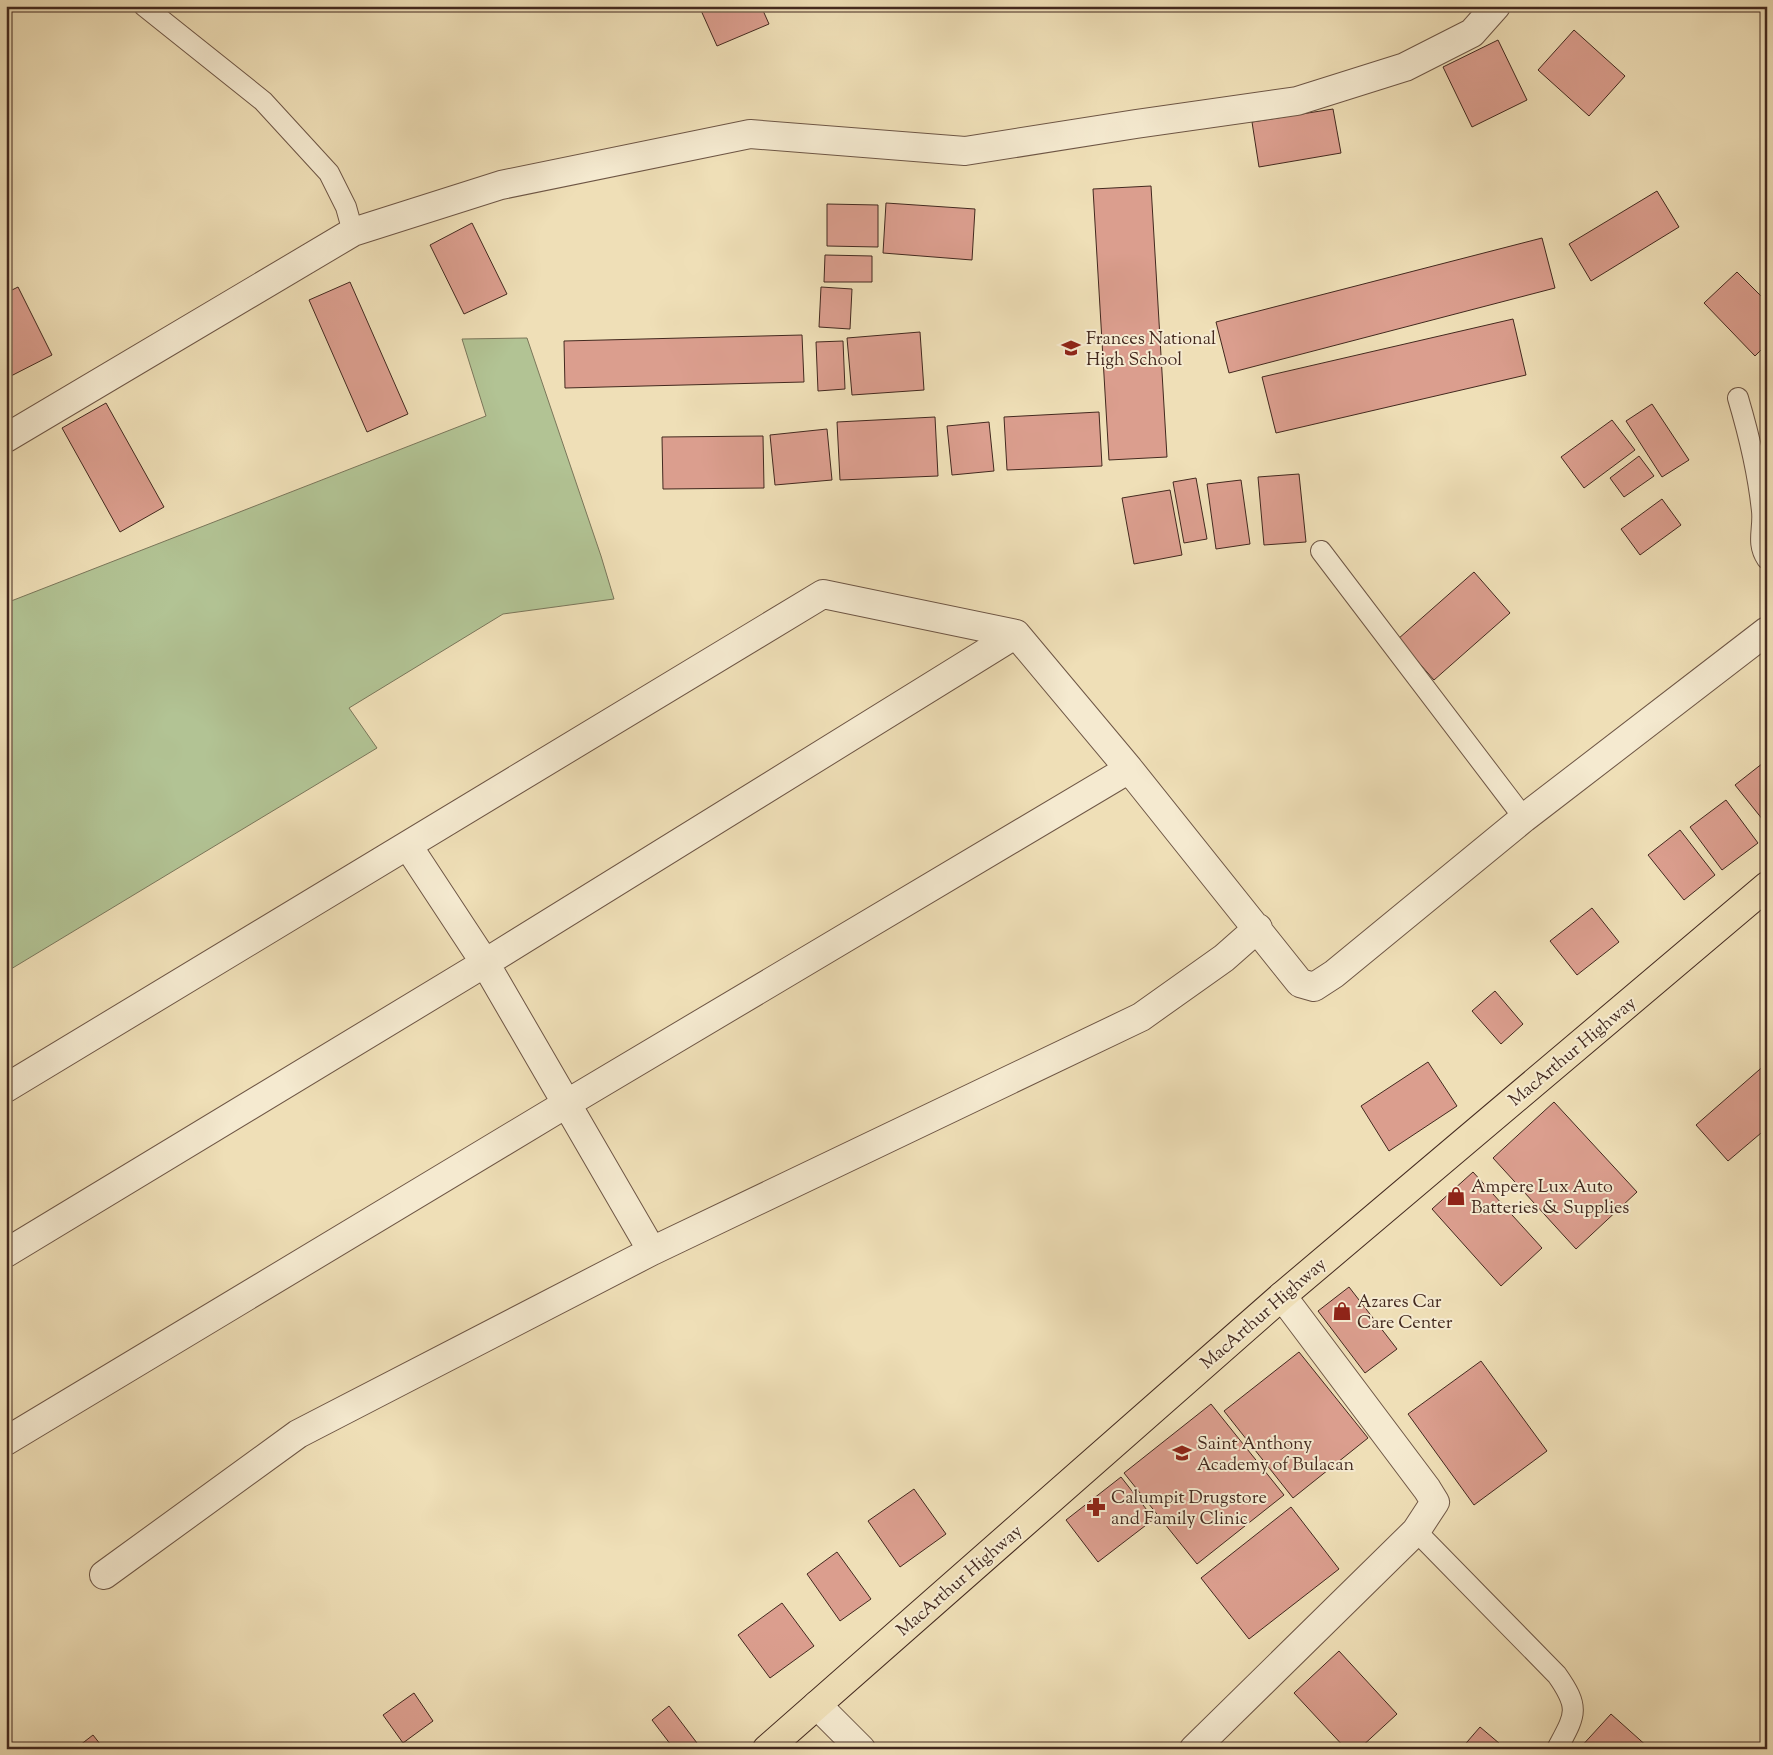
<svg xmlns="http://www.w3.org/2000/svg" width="1773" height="1755" viewBox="0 0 1773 1755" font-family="'Sorts Mill Goudy',serif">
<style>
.green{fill:#b2c394;stroke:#7a765a}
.building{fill:#db9e8e;stroke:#43291f}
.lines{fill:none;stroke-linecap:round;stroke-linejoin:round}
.lane-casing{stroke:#6e5645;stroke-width:22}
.street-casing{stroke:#6e5645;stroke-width:30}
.highway-casing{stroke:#43291f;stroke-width:30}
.lane{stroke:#f5ead0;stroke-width:20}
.street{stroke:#f5ead0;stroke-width:28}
.highway{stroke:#efdfb7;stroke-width:28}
.labels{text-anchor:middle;stroke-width:4;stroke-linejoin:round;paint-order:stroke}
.poi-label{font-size:18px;fill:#43291f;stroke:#f5ead0;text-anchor:start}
.street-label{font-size:18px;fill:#43291f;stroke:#f5ead0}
</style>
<rect width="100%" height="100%" fill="#efdfb7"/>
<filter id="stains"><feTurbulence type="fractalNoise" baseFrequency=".004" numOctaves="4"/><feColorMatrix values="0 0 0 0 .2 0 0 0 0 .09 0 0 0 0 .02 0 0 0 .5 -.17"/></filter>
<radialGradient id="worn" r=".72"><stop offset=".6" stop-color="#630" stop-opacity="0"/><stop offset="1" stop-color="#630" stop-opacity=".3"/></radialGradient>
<path class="green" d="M527 338 601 556 614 599 503 614 349 708 377 748 6 972V603L486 416 462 339Z"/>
<path class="building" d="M699 6H761L769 24 717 46Z
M1574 30 1625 76 1589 116 1538 70Z
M1498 40 1527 100 1472 127 1443 67Z
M1333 109 1341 153 1259 167 1252 122Z
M1151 186 1167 457 1109 460 1093 189Z
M1657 191 1679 227 1591 281 1569 244Z
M886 203 975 209 972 260 883 253Z
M827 204 878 205V247L827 246Z
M472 223 507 294 464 314 430 245Z
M1542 238 1555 288 1229 373 1216 322Z
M825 255 872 256V282H824Z
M1737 272 1767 302V344L1755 356 1704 303Z
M350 282 408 414 367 432 309 300Z
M18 287 52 355 7 378 6 293Z
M821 287 852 289 850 329 819 327Z
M1513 319 1526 375 1276 433 1262 377Z
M920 332 924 390 852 395 847 338Z
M802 335 804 382 565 388 564 341Z
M843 341 845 389 818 391 816 342Z
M106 403 164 507 120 532 62 428Z
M1652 404 1689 460 1662 477 1626 421Z
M1099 412 1102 466 1007 470 1004 417Z
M935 417 938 476 840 480 837 422Z
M1612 420 1635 450 1584 488 1561 457Z
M989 422 994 471 952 475 947 426Z
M827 429 832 480 775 485 770 435Z
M763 436 764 488 663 489 662 437Z
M1639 456 1654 476 1624 497 1610 478Z
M1299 474 1306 542 1264 545 1258 477Z
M1196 478 1207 539 1184 543 1173 482Z
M1241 480 1250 544 1216 549 1207 484Z
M1170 490 1182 555 1134 564 1122 498Z
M1662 499 1681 525 1640 555 1621 529Z
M1474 572 1510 613 1434 680 1398 639Z
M1763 763 1767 767V825L1735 785Z
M1726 800 1758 843 1722 870 1690 827Z
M1680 830 1715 875 1684 900 1648 855Z
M1592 908 1619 942 1577 975 1550 941Z
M1495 991 1523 1024 1501 1044 1472 1011Z
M1428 1062 1457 1106 1389 1151 1361 1106Z
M1767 1063V1128L1728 1161 1696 1125Z
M1554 1102 1637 1192 1576 1249 1493 1158Z
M1473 1172 1542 1248 1501 1286 1432 1209Z
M1349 1287 1397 1349 1365 1373 1318 1311Z
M1299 1352 1368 1438 1293 1498 1224 1411Z
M1481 1361 1547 1451 1474 1505 1408 1414Z
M1211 1404 1284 1495 1197 1564 1124 1473Z
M1121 1477 1154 1519 1098 1562 1066 1520Z
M914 1489 946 1534 900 1567 868 1521Z
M1291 1507 1339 1569 1249 1639 1201 1578Z
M837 1552 871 1599 840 1621 807 1574Z
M782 1603 814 1646 770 1678 738 1635Z
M1339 1651 1397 1714 1359 1749H1346L1294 1693Z
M414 1693 433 1721 403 1743 383 1715Z
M669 1706 697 1743 690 1749H674L652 1720Z
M1611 1714 1649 1748 1648 1749H1579Z
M1480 1727 1506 1749H1461Z
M93 1735 104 1749H75Z"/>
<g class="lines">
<g class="lane-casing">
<path id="lane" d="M144 6 263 101 329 173 346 207 353 232
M1738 398C1749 435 1758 472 1762 511 1764 529 1756 543 1767 559
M1321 551 1524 818
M1416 1531 1557 1675C1581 1709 1575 1715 1557 1749"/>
</g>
<g class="street-casing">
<path id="street" d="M6 438 353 232 501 185 750 134 965 151 1136 124 1297 101 1405 67 1472 33 1496 6
M408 846 485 963 652 1251
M6 1088 823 594 1016 634 1129 769 1300 983 1314 987 1334 974 1524 818 1767 631
M6 1253 485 963 1016 634
M6 1441 566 1104 1129 769
M104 1575 298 1434 652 1251 1141 1017 1224 958 1258 928
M817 1705 861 1749
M1194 1749 1416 1531 1435 1502 1427 1489 1282 1296"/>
</g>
<g class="highway-casing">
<path id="highway" d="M767 1749 1282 1296 1767 886"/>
</g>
<use href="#lane" class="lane"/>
<use href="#street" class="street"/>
<use href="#highway" class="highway"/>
</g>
<defs>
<g id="school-bare" transform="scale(1.5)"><path d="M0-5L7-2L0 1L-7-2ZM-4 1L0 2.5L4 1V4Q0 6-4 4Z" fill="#8f2418" stroke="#f5ead0" stroke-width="2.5" paint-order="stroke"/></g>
<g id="shop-bare" transform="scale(1.5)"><path d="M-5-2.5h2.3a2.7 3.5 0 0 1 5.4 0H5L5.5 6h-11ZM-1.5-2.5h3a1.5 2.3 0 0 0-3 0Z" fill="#8f2418" stroke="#f5ead0" stroke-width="2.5" paint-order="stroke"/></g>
<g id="pharmacy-bare" transform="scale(1.5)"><path d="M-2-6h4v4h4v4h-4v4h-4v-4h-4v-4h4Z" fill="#8f2418" stroke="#f5ead0" stroke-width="2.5" paint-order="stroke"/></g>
</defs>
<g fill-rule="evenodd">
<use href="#school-bare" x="1071" y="348"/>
<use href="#shop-bare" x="1456" y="1196"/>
<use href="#shop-bare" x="1342" y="1311"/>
<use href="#school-bare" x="1182" y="1453"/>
<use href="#pharmacy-bare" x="1096" y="1507"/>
</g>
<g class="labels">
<g class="poi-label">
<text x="1086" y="344">Frances National<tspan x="1086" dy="21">High School</tspan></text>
<text x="1471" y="1192">Ampere Lux Auto<tspan x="1471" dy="21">Batteries &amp; Supplies</tspan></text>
<text x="1357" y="1307">Azares Car<tspan x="1357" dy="21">Care Center</tspan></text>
<text x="1197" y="1449">Saint Anthony<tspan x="1197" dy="21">Academy of Bulacan</tspan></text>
<text x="1111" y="1503">Calumpit Drugstore<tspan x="1111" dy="21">and Family Clinic</tspan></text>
</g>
<g class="street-label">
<text transform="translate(1572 1051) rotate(-40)" y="6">MacArthur Highway</text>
<text transform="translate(1263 1313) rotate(-41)" y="6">MacArthur Highway</text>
<text transform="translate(959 1580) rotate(-41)" y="6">MacArthur Highway</text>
</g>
</g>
<rect width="1773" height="1755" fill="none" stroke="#efdfb7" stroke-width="25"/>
<rect x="8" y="8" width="1758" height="1740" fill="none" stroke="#43291f" stroke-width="2.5"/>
<rect x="12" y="12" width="1748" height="1730" fill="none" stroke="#43291f"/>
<rect width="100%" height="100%" filter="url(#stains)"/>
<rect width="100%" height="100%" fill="url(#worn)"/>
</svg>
